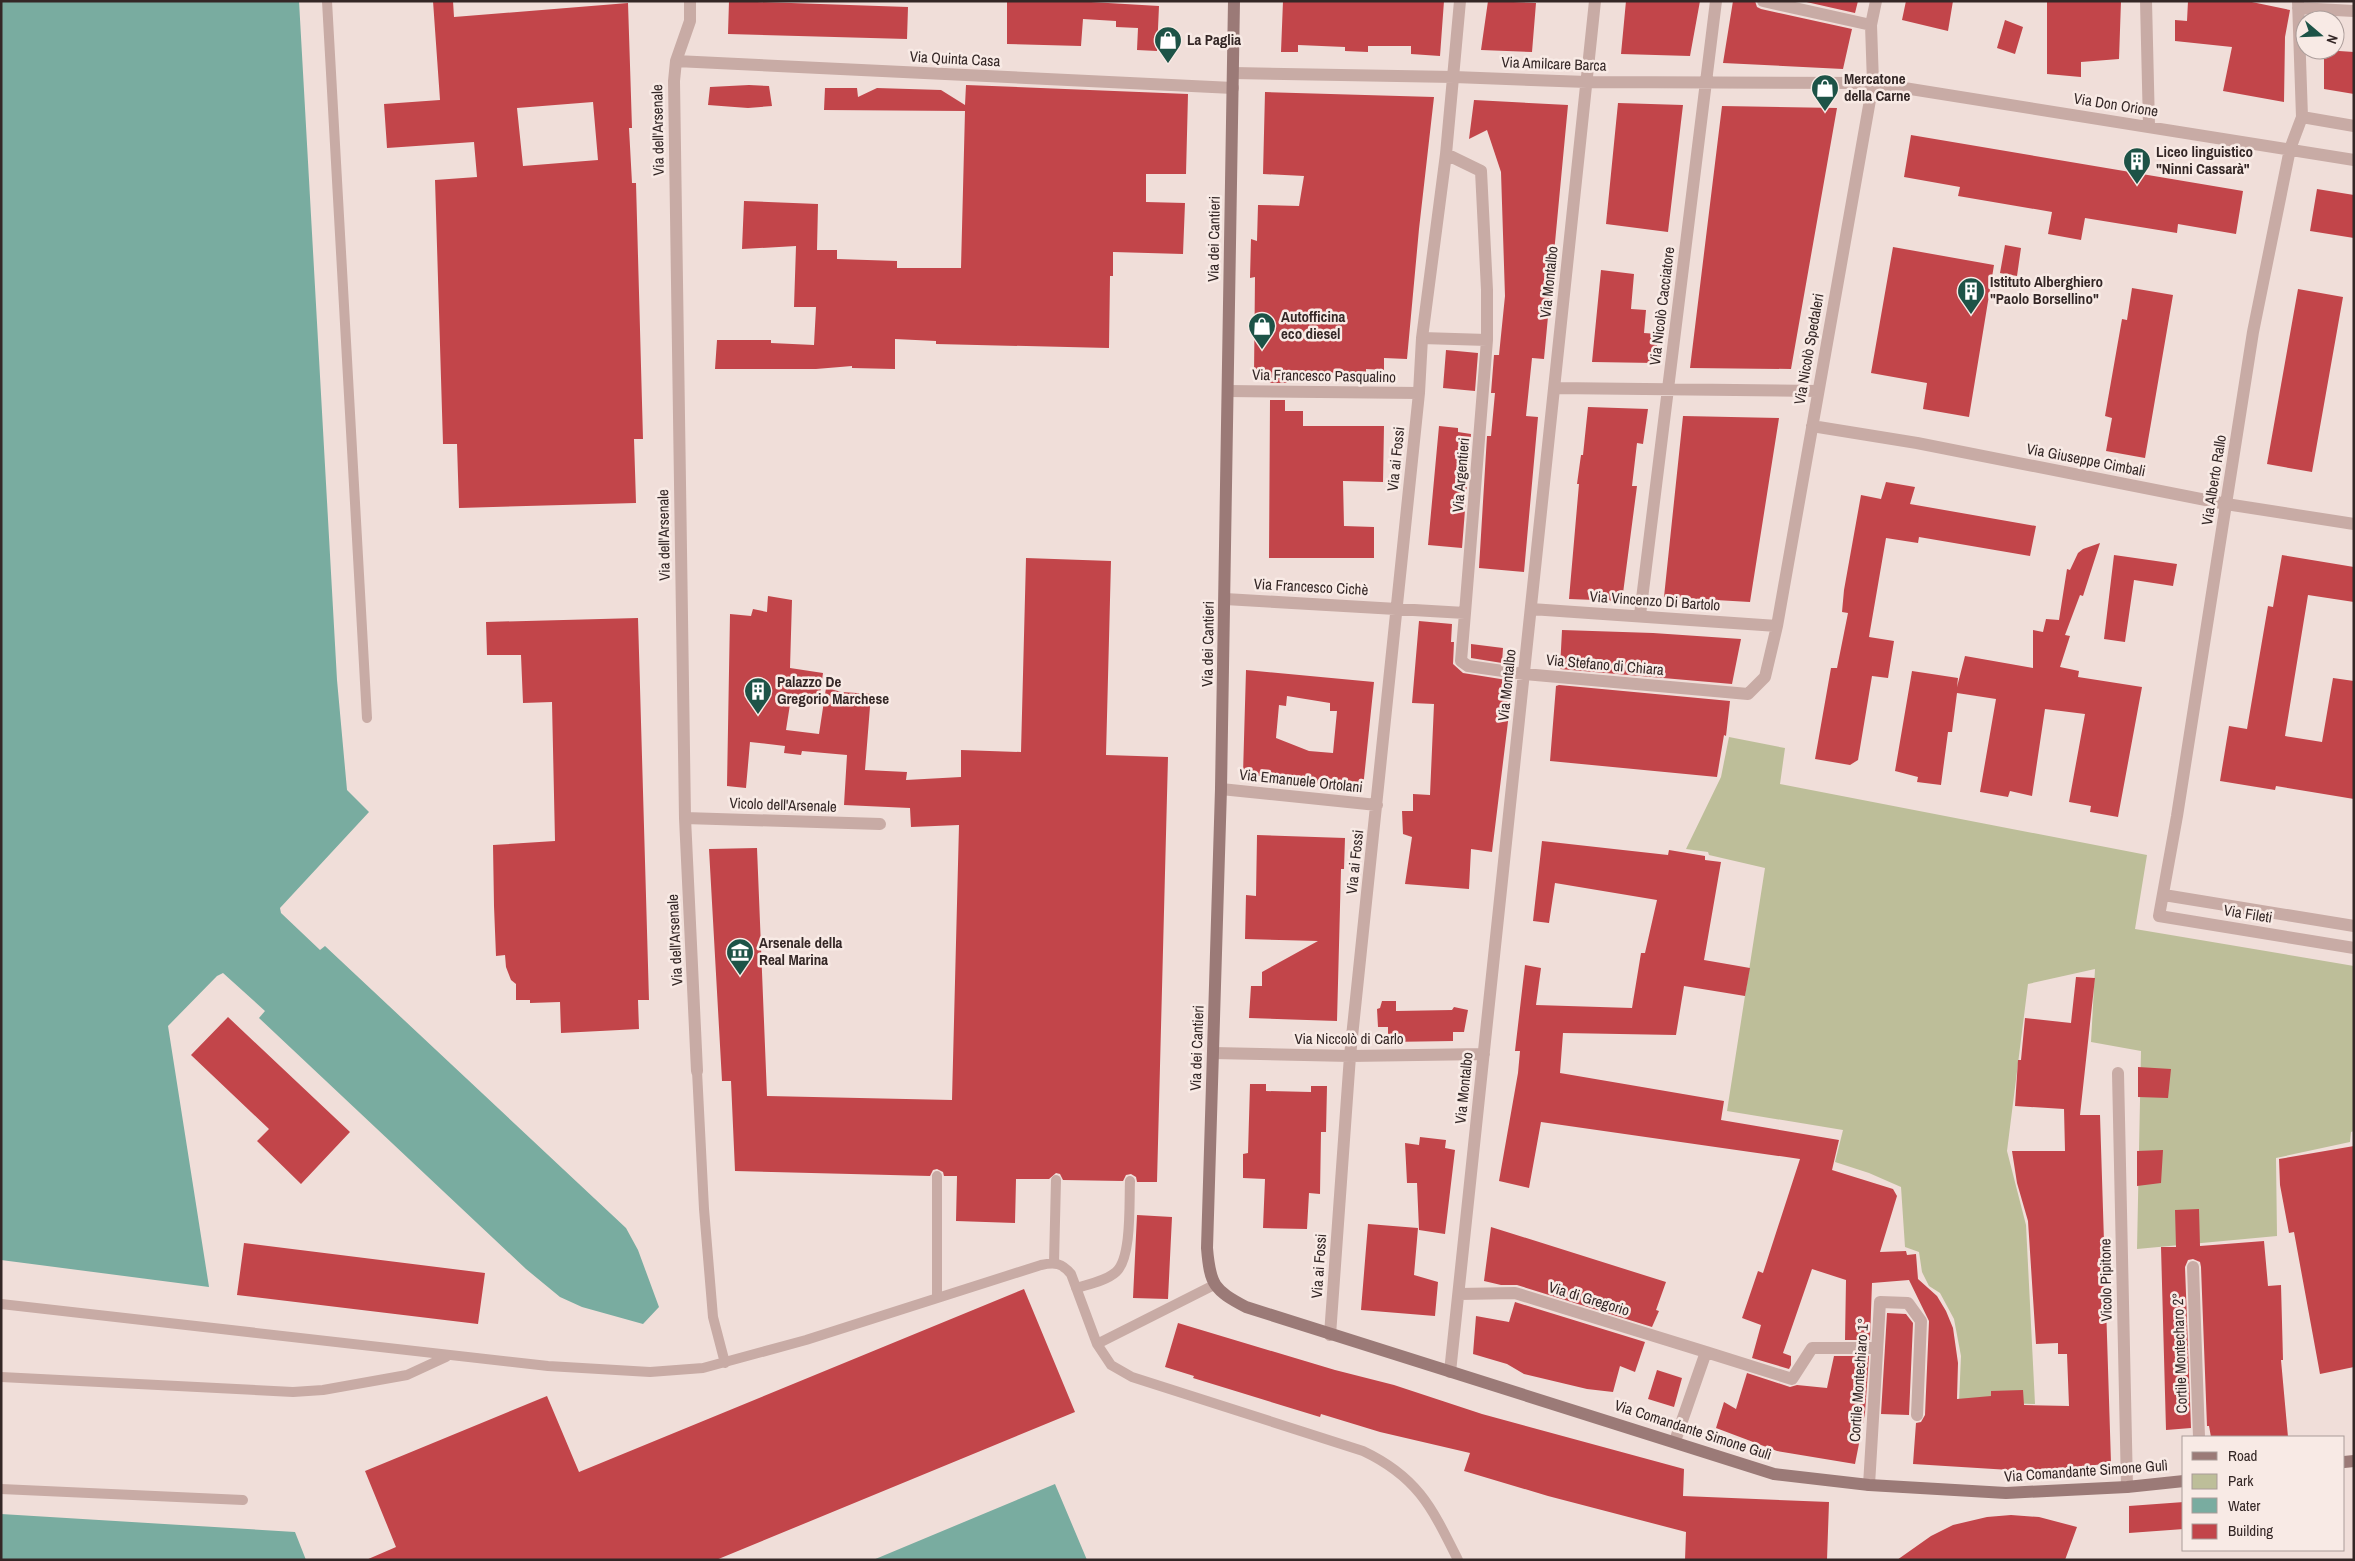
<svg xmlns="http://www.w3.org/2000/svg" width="2355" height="1561" viewBox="0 0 2355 1561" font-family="'Archivo Narrow',sans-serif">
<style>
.green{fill:#bdbe99}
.water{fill:#79aca0}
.building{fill:#c2454a;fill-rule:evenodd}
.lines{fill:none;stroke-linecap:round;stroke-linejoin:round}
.service{stroke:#c8aba5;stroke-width:10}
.minor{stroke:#c8aba5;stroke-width:12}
.secondary{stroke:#9b7a77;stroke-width:12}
.labels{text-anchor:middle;stroke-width:5;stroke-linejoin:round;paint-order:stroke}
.poi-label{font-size:15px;font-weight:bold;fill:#342726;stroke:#f8eae5;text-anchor:start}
.street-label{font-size:15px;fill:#342726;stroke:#f8eae5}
</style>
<rect width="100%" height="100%" fill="#f0ded9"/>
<path class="green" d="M1729 737 1785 748 1780 784 2147 855 2135 929 2354 966V1131L2351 1132 2350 1142 2276 1158 2277 1236 2137 1249 2141 1051 2091 1042 2095 969 2028 984 2007 1151 2026 1225 2035 1404 1959 1402 1961 1356 1954 1319 1940 1293 1929 1286 1922 1272 1919 1252 1905 1247 1901 1187 1869 1173 1835 1162 1843 1130 1727 1111 1765 868 1709 855 1708 852 1686 849 1721 777Z"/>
<path class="water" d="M1 1H299L337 680 347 790 369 812 280 908 281 913 320 950 325 946 626 1228 638 1250 659 1307 643 1324 582 1307 560 1297 526 1269 259 1018 265 1011 223 973 217 976 168 1026 209 1287 1 1260Z
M1055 1484 1087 1560H873Z
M1 1514 295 1532 306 1560H1Z"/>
<path class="building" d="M433 1H453L454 17 628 3 632 128H629L632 183H636L643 439H634L636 503 459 508 457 444H443L435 180 477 177 474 142 387 148 384 104 440 100ZM593 102 598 160 523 166 517 108Z
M729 1 908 7 907 39 728 34Z
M1007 1H1074L1159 6 1157 51 1137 50 1138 28 1116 27V21L1083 19 1081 46 1007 44Z
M1283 1H1444L1440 56 1411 54V46H1368V52L1345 51V47L1298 45V52H1281Z
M1488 1 1536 3 1532 52 1481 50Z
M1626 1H1700L1690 56 1621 54Z
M1733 1H1755L1757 7 1761 9 1852 29 1843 69 1723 63Z
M1802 1H1858L1855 13Z
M1906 1H1953L1948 31 1902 20Z
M2047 1H2121L2119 59 2081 62V77L2047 74Z
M2188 1H2247L2290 10 2285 37 2284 102 2223 91 2232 47 2175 41V20L2187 21Z
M2005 20 2023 27 2015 54 1997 48Z
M2324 50 2354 52V94L2324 89Z
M749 85 769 86 772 106 748 108 708 105 710 87Z
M966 85 1188 94 1186 174H1146V202L1185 203 1183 254 1113 252V276H1110L1109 348 936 344V341L895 339V369L852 368V366L816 369H715L717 340H771V343L814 345 816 307H794L796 246 742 249 744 201 818 204 817 250H837V259L897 261V268H961L965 111 824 110 825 88H857L858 97 877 88 941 90 965 105Z
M1265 92 1434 97 1419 229 1407 359 1384 358V370L1366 369V376L1344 375V372L1287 375V383H1270L1268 375H1254L1255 277 1250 278 1251 239 1257 241 1258 205 1299 206 1304 176 1263 174Z
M1474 100 1568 105 1544 359 1532 358 1526 416 1538 417 1524 572 1479 568 1487 436H1491L1495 393H1491L1494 355H1499L1505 296 1501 172 1487 130 1469 139Z
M1618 103 1683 105 1668 232 1606 224Z
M1722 106 1837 108 1791 369 1690 368Z
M1911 135 2243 191 2236 234 2178 224 2177 233 2085 218 2081 240 2048 234 2052 212 1958 196 1960 187 1904 177Z
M2317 189 2354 195V238L2310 231Z
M2005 245 2021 248 2017 276 2000 273Z
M1893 247 1994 265 1969 417 1923 409 1927 383 1871 373Z
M1601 270 1634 274 1631 309 1646 310 1644 333 1658 334 1655 363 1592 362Z
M2132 288 2173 295 2145 458 2106 451 2112 418 2105 416 2122 319 2127 320Z
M2298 289 2343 297 2312 472 2267 464Z
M1446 350 1478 353 1475 391 1443 388Z
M1270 400H1285V411H1303V426H1384L1383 482 1343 481 1344 526 1374 527V558H1269Z
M1588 407 1648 409 1643 444 1637 443 1632 486H1637L1622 601 1569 599 1579 484H1577L1581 455H1583Z
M1683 416 1779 418 1750 602 1664 597Z
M1439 426 1458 428V432L1471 434 1462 548 1428 545Z
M1886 482 1915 487 1910 504 2036 526 2030 556 1919 537 1918 543 1886 538 1869 637 1894 641 1888 678 1872 676 1858 760 1850 765 1815 759 1831 668H1837L1848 613 1842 612 1844 590 1861 495 1881 499Z
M2100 543 2083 596 2080 595 2065 635 2070 636 2060 667 2079 671 2078 677 2142 687 2118 817 2090 812 2091 806 2069 802 2085 714 2045 709 2032 796 2010 791 2008 797 1980 792 1996 699 1957 693 1952 732H1948L1941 785 1917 782 1918 777 1895 771 1912 671 1958 678 1957 687 1965 656 2033 668V630L2043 632 2046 619 2059 620 2067 569 2070 570 2078 553 2083 549Z
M2114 555 2177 564 2173 586 2134 580 2125 642 2104 639Z
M2282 555 2354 567V602L2308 595 2285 736 2322 742 2333 678 2354 681V799L2276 786 2275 790 2220 781 2229 726 2247 729 2268 606 2273 607Z
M1026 558 1111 561 1106 755 1168 757 1157 1182H1137L1136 1177 1131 1174 1126 1175 1123 1181 1063 1180 1060 1174 1056 1173 1049 1179H1016L1015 1223 956 1221 957 1176H944L943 1172 937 1169 933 1170 930 1176 735 1171 731 1081H722L709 849 757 848 767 1096 952 1100 959 825 911 827 910 808 844 805 847 755 802 751 801 755 784 753 785 746 750 742 746 788 727 786 730 614 751 616 753 609 767 612 768 596 792 600 790 668 823 673 819 702 791 698 786 730 819 734 826 688 842 692 871 694 865 770 907 772 906 780 961 777V750L1021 752Z
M638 618 649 1000H638L639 1029 561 1033 560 1002 530 1003V1000H516V984L511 980 506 967 505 955 496 956 494 906 493 845 555 841 552 702 523 703 521 655H487L486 622Z
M1419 621 1452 624 1451 642H1454L1453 664 1463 673 1513 681 1492 852 1471 849 1469 889 1405 884 1412 837 1403 834 1402 811H1413V794L1430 795 1434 704 1412 703Z
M1562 630 1653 633 1741 639 1732 684 1560 669Z
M1471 644 1503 648 1502 663 1471 658Z
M1246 670 1374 682 1363 788 1243 774ZM1287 696 1330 703V711H1337L1333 753 1309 751 1276 738 1279 705 1286 706Z
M1559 685 1730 701 1726 736 1724 735 1717 777 1550 761 1556 686Z
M1257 835 1345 838 1344 869H1341L1337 1021 1249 1018 1251 986H1262V972L1318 941 1245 939 1246 895 1256 896Z
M1542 841 1668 855 1669 850 1705 856V860L1721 862 1704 960 1750 968 1745 996 1684 986 1676 1035 1563 1033 1560 1073 1724 1101 1721 1120 1839 1140 1832 1170 1893 1189 1897 1196 1880 1252 1906 1251 1907 1255 1916 1254 1918 1279 1937 1296 1946 1311 1953 1328 1958 1363 1957 1399 1991 1396V1391L2023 1390 2024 1405 2069 1406 2067 1354H2058V1343L2036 1344 2028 1221 2017 1183 2012 1151H2065L2064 1109 2015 1106 2018 1060H2021L2025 1018 2071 1023 2076 977 2095 978 2080 1115H2100L2111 1463 2040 1472 1913 1464 1916 1423 1921 1422 1925 1415 1929 1321 1909 1280 1872 1283 1870 1340H1845L1846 1280 1812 1269 1783 1353 1791 1356V1365L1789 1369 1752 1358 1761 1325 1742 1318 1758 1271 1763 1273 1800 1159 1541 1122 1529 1188 1499 1181 1518 1073 1520 1051H1515L1525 965 1541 968 1536 1005 1632 1008 1641 953H1645L1657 900 1555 883 1549 923 1533 921Z
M1382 1001H1396V1011L1452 1010 1454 1007 1468 1010 1464 1032H1453V1041L1388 1042V1027H1378L1377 1009 1380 1008Z
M228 1017 350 1132 301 1184 257 1141 269 1129 191 1055Z
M2138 1067 2171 1069 2168 1098 2138 1097Z
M1250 1084H1266V1091L1311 1092V1086H1327L1326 1132H1321L1320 1194 1309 1193 1307 1229 1263 1228 1265 1179 1243 1178V1154L1248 1153Z
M1420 1137 1446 1140 1445 1148 1455 1150 1445 1234 1419 1230 1417 1183H1407L1405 1143 1419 1145Z
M2354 1146V1367L2320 1374 2294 1232 2289 1233 2280 1185 2279 1159Z
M2163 1150 2161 1183 2137 1186V1151Z
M2199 1209 2200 1246 2264 1241 2268 1286 2281 1285 2283 1360H2281L2288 1437H2211L2209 1426H2207L2201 1267 2200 1262 2193 1259 2188 1260 2185 1267 2191 1428 2166 1430 2161 1247H2176L2175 1210Z
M1137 1215 1172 1217 1168 1299 1133 1298Z
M1368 1224 1418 1228 1414 1275 1438 1282 1435 1316 1361 1310Z
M1491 1227 1666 1282 1656 1310 1659 1311 1652 1327 1517 1285H1501L1484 1281Z
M244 1243 485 1273 478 1324 237 1295Z
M1024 1289 1075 1412 716 1560H366L396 1547 365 1471 547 1396 579 1472Z
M1515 1302 1645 1342 1635 1372 1620 1366 1613 1392 1587 1389 1524 1374 1507 1364 1473 1354 1476 1316 1509 1322Z
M1887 1313 1906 1314 1913 1323 1909 1415 1881 1414Z
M1178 1323 1335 1370 1394 1385 1482 1414 1684 1469 1683 1496 1829 1502 1827 1560H1685L1686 1532 1548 1496 1464 1471 1470 1453 1380 1432 1321 1414 1320 1417 1193 1378 1194 1376 1165 1367Z
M1834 1356H1869L1865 1413 1855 1464 1777 1451 1716 1428 1724 1402 1736 1409 1747 1373 1790 1387 1797 1385 1827 1388Z
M1657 1370 1682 1378 1674 1407 1648 1399Z
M2184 1502V1529L2129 1533V1506Z
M2011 1515 2039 1517 2077 1527 2065 1560H1897L1931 1536 1953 1525 1987 1517Z"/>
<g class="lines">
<path class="service" d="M327 1 367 718
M697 1071 704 1209 713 1317 725 1363
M1054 1263 1056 1180
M1076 1288C1089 1284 1106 1281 1116 1272 1132 1258 1129 1202 1130 1181
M937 1298V1176
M1 1304 548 1366 650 1372 703 1368 806 1340 1041 1265C1055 1262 1062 1263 1071 1274L1097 1344 1111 1365 1132 1377 1363 1451C1418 1477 1432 1508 1458 1560
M1097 1344 1214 1285
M1 1377 293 1392 323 1390 407 1375 446 1357
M1 1489 243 1500"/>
<path class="minor" d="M690 1V21L676 61 674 81 685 818 697 1071
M1763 1 1871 25
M2146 1 2149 126
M2298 1 2302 117 2290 149 2253 332 2177 816 2159 916 2354 948
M2298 8 2354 11
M676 61 1233 88
M1233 73 1454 77 1587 82 1873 83 2354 160
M2302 117 2354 126
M1422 338 1487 340V290L1481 171 1446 154
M1554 388 1818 391
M1228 391 1419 393
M1812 426 1917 443 2226 504 2354 524
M1225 599 1465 613 1461 661 1468 666 1524 674 1748 694 1765 677 1777 626 1873 83 1871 25 1876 1
M1531 609 1777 626
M1465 613 1487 340
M1640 615 1716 1
M1221 789 1377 805
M685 818 880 824
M2164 895 2354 926
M1213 1053 1350 1056 1484 1054
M2118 1073 2127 1487
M2193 1267 2199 1437
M1459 1294 1515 1293 1706 1352
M1330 1335 1350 1056 1419 393 1422 338 1446 154 1460 1
M1450 1372 1595 1
M1675 1441 1706 1352 1792 1379 1812 1348H1877
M1869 1485 1880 1302 1908 1303 1921 1321 1917 1415"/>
<path class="secondary" d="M1234 1 1221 789 1207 1248C1210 1285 1214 1290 1246 1307L1774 1474 1869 1485 2006 1493 2127 1487 2184 1481
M2344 1462 2354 1461"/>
</g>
<defs>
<g id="shop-pin" transform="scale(1.4375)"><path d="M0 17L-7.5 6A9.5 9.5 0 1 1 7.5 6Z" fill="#1d5347" stroke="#f8eae5"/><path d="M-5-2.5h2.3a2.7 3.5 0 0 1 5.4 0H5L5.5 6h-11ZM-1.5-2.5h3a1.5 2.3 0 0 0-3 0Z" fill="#fff"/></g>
<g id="building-pin" transform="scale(1.4375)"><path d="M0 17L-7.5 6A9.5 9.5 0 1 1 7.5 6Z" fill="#1d5347" stroke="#f8eae5"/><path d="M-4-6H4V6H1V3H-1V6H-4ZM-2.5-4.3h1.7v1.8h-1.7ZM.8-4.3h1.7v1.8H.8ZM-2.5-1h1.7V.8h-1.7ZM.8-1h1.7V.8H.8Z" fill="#fff"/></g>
<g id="museum-pin" transform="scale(1.4375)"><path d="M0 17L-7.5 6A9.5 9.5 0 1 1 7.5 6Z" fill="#1d5347" stroke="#f8eae5"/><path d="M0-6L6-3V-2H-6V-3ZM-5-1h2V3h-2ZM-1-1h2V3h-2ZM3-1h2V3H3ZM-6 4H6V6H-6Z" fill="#fff"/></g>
</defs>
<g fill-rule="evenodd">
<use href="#shop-pin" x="1168" y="40"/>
<use href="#shop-pin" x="1825" y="88"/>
<use href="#building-pin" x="2137" y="161"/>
<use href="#building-pin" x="1971" y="291"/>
<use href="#shop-pin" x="1262" y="326"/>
<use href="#building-pin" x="758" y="691"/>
<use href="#museum-pin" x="740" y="952"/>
</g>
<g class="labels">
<g class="poi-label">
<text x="1187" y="45">La Paglia</text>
<text x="1844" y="84">Mercatone<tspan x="1844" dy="17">della Carne</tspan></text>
<text x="2156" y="157">Liceo linguistico<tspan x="2156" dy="17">"Ninni Cassarà"</tspan></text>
<text x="1990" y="287">Istituto Alberghiero<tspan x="1990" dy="17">"Paolo Borsellino"</tspan></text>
<text x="1281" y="322">Autofficina<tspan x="1281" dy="17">eco diesel</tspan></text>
<text x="777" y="687">Palazzo De<tspan x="777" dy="17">Gregorio Marchese</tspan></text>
<text x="759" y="948">Arsenale della<tspan x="759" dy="17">Real Marina</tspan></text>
</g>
<g class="street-label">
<text transform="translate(955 59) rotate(3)" y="5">Via Quinta Casa</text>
<text transform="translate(1554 64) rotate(2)" y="5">Via Amilcare Barca</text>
<text transform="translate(2116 105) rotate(9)" y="5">Via Don Orione</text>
<text transform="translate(658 130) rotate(-91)" y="5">Via dell'Arsenale</text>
<text transform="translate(1214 239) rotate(-89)" y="5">Via dei Cantieri</text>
<text transform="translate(1549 282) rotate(-84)" y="5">Via Montalbo</text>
<text transform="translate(1662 306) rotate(-83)" y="5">Via Nicolò Cacciatore</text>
<text transform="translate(1809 349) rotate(-80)" y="5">Via Nicolò Spedaleri</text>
<text transform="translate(1324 376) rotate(1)" y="5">Via Francesco Pasqualino</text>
<text transform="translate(1396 459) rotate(-84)" y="5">Via ai Fossi</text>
<text transform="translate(2086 460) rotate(11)" y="5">Via Giuseppe Cimbali</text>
<text transform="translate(1461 475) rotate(-85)" y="5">Via Argentieri</text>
<text transform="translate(2214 480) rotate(-81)" y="5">Via Alberto Rallo</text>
<text transform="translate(664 535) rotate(-91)" y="5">Via dell'Arsenale</text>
<text transform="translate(1311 587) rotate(3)" y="5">Via Francesco Cichè</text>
<text transform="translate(1655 601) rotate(4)" y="5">Via Vincenzo Di Bartolo</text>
<text transform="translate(1208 644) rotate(-89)" y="5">Via dei Cantieri</text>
<text transform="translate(1605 665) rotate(5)" y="5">Via Stefano di Chiara</text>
<text transform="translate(1507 685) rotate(-84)" y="5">Via Montalbo</text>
<text transform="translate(1301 781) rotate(6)" y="5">Via Emanuele Ortolani</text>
<text transform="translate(783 805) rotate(2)" y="5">Vicolo dell'Arsenale</text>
<text transform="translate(1355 862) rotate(-84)" y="5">Via ai Fossi</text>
<text transform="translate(2248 914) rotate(9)" y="5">Via Fileti</text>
<text transform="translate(675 940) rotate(-93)" y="5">Via dell'Arsenale</text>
<text x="1349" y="1044">Via Niccolò di Carlo</text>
<text transform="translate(1197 1048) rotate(-88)" y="5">Via dei Cantieri</text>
<text transform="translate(1464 1088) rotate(-84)" y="5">Via Montalbo</text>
<text transform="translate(1319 1266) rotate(-86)" y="5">Via ai Fossi</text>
<text transform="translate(2106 1280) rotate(-91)" y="5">Vicolo Pipitone</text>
<text transform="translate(1589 1299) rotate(17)" y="5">Via di Gregorio</text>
<text transform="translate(2180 1353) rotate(-92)" y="5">Cortile Montecharo 2°</text>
<text transform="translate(1859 1380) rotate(-86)" y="5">Cortile Montechiaro 1°</text>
<text transform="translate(1693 1430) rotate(18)" y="5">Via Comandante Simone Gulì</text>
<text transform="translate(2086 1471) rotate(-4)" y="5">Via Comandante Simone Gulì</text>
</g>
</g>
<rect width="2355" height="1561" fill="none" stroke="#342726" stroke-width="5"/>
<rect x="2182" y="1436" width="162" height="115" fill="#f8eae5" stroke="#aa9c99"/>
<rect x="2192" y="1452" width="25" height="8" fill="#9b7a77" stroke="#aa9c99"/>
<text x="2228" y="1461" font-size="15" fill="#342726">Road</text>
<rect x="2192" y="1474" width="25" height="15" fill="#bdbe99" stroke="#aa9c99"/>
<text x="2228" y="1486" font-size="15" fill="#342726">Park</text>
<rect x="2192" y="1498" width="25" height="15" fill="#79aca0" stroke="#aa9c99"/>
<text x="2228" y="1511" font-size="15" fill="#342726">Water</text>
<rect x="2192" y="1524" width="25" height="15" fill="#c2454a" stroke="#aa9c99"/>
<text x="2228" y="1536" font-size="15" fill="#342726">Building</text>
<g transform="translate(2320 35) rotate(109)"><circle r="24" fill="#f8eae5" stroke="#aa9c99"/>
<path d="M0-4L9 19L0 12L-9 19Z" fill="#1d5347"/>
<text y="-8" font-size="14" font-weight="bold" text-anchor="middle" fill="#342726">N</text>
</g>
</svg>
